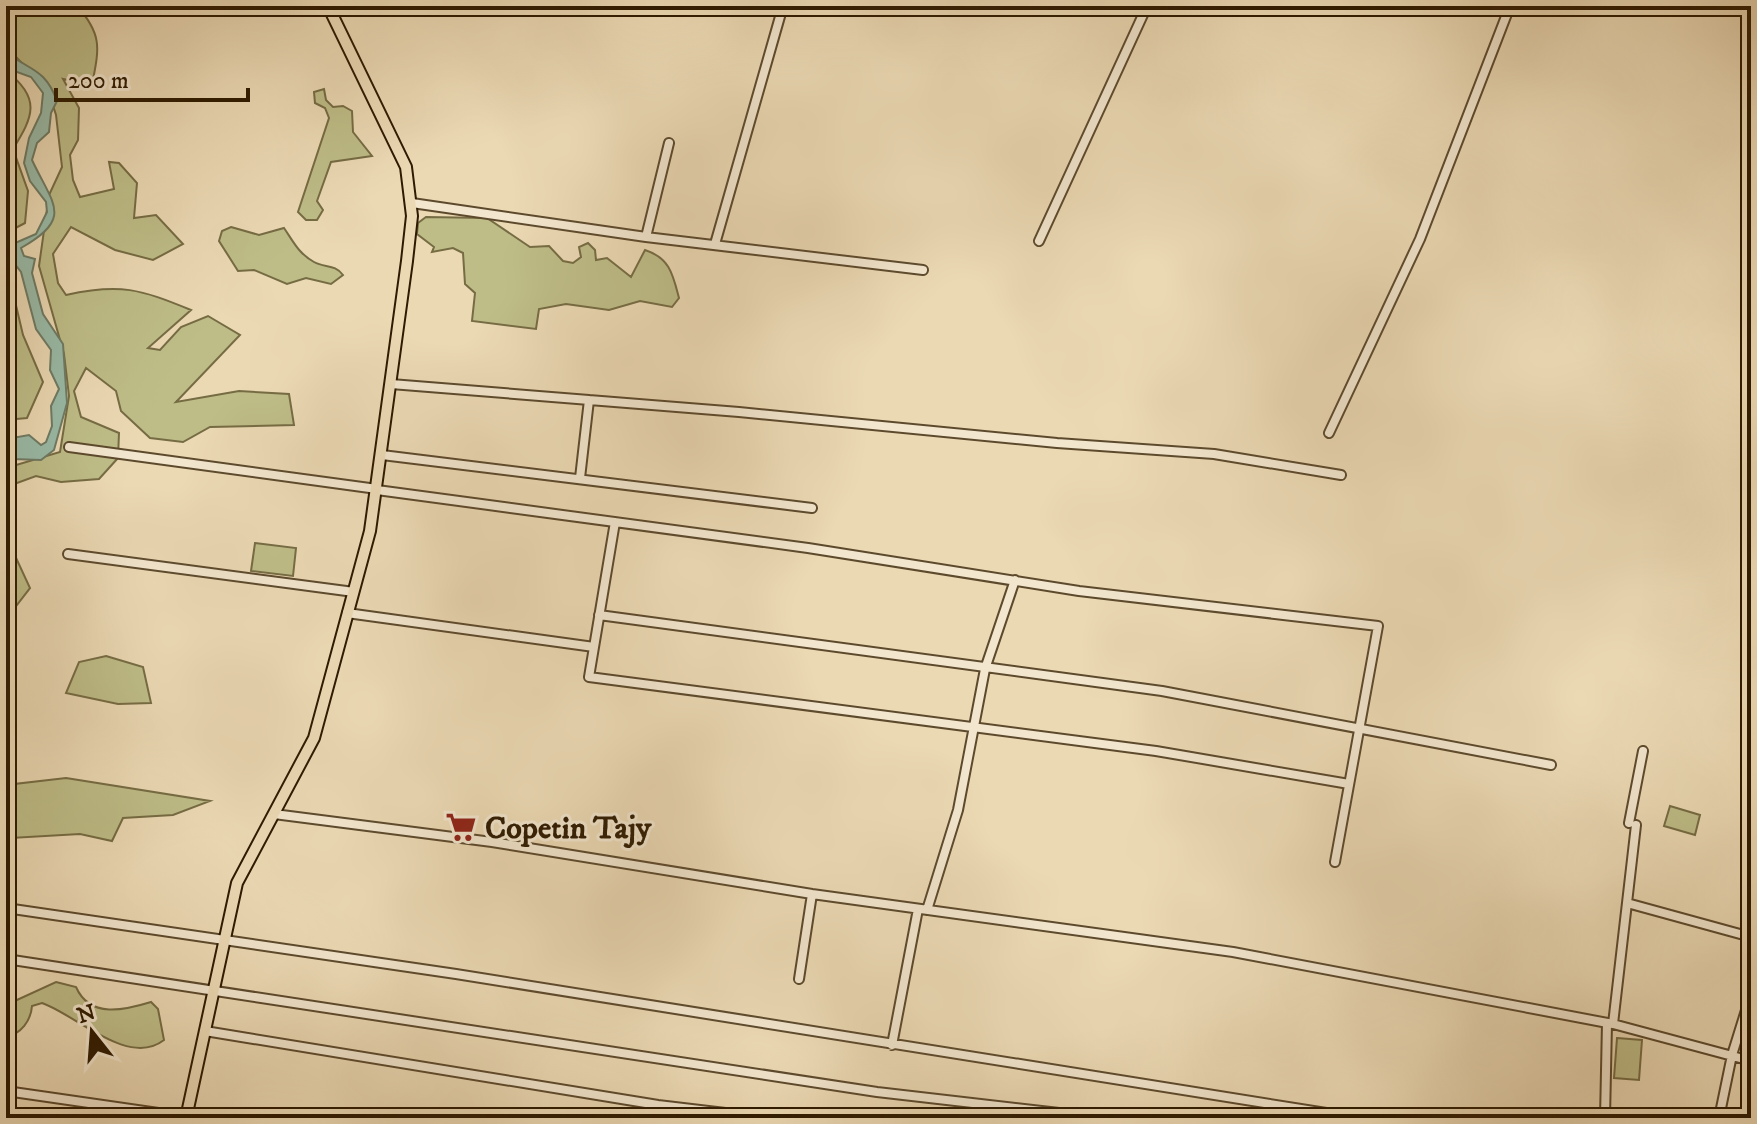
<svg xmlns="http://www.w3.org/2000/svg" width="1757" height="1124" viewBox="0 0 1757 1124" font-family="'IM FELL DW Pica',serif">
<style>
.green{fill:#bebd88;stroke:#766c44;stroke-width:2}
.water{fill:#99bba8;stroke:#6e7b65;stroke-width:2}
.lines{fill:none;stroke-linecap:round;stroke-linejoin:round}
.minor-casing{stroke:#5d4a2d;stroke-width:12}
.major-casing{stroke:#2e1a00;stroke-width:14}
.minor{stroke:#f2e6ce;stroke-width:8}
.major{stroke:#ebd9b4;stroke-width:10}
.labels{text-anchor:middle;stroke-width:6;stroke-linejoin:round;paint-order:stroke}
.poi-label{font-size:32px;font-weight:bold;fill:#2e1a00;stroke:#f2e6ce;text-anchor:start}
</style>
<rect width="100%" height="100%" fill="#ebd9b4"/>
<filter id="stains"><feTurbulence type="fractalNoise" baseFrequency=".0025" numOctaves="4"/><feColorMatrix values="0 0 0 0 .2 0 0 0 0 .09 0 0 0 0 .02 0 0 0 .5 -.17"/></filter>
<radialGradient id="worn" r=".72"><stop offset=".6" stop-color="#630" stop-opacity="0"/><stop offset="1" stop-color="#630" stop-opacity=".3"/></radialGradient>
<path class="green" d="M27 6H77C103 35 99 49 92 85L63 79 79 108 78 140 70 155 73 180 80 197 114 189 109 162 119 163 137 183 134 218 156 215 183 244 153 260 115 250 71 227 53 254 58 283 66 295C120 283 140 289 191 310L148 348 160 350 181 327 208 316 240 335 176 402 239 391 289 394 294 425 210 427 183 442 150 438 121 411 116 391 86 368 74 391 81 417 119 433 118 458 99 479 61 482 36 476 6 487V468L60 452 69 396 64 354 39 266 49 195 62 167 56 115 48 90 16 57 8 17Z
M6 71C42 98 33 117 13 149L28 191 25 223 6 233Z
M324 89 326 100 333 107 343 106 352 111 353 132 372 156 331 162 317 201 323 210 317 220H306L298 212 329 118 325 108 315 103 314 92Z
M426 217 487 218 530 247 549 246 563 261 573 263 581 257 579 247 588 243 595 250 596 260 607 258 631 277 645 250C670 258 673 275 679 298L672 307 640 301 609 310 566 304 539 309 536 329 472 321 475 293 465 284 463 253 453 248 432 252 434 247 417 234 418 223Z
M231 227 259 235 284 228C293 241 298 253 314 262 325 268 335 264 343 275L331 284 306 278 287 284 254 270 238 271 219 241 222 231Z
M6 263 23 335 43 382 27 418 6 420Z
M255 543 296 548 293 576 251 571Z
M6 546 11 547 30 588 6 619Z
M106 656 143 667 151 703 118 704 66 693 79 662Z
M66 778 210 801 173 815 123 818 112 841 80 834 11 838 6 821V785Z
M1670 806 1700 815 1695 835 1664 826Z
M56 982 76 987C90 1019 125 1010 151 1002L158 1009 164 1040C128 1068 75 1014 42 1003L32 1006C31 1020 21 1035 6 1036V1005Z
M1617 1038 1642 1040 1639 1080 1614 1078Z"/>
<path class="water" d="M6 52C30 71 45 68 57 101L51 113 49 132 37 143 32 160C53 205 74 218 21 248L24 256 35 259 32 273 43 314 63 344 67 403 54 450 41 460 12 459 6 453V439L29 435 41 445 46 442 52 426 51 406 59 389 50 370 51 350 36 329 21 272 6 253V247L36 234 47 212 46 202 30 181 24 163 29 138 41 113 43 93 31 77 6 68Z"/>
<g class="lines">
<g class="minor-casing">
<path id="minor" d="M412 203 646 237 923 270
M646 237 669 143
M1039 241 1147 6
M715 244 783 6
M391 384 739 412 1057 443 1214 454 1341 475
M1329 433 1420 239 1510 6
M69 447 377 489
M382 455 812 508
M580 478 589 400
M377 490 808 548 1079 591 1378 626 1335 862
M615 522 589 677 1156 751 1349 784
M68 554 354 592
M347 613 594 647
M599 615 1162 691 1551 765
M274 814 492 842 812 894 1233 952 1613 1024 1751 1061
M1629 823 1643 751
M1627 903 1751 937
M6 908 456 974 1358 1118
M927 910 958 810 985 669 1015 580
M6 959 877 1092 1103 1118
M799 979 812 894
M1613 1024 1636 825
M205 1031 658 1105 768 1118
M892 1045 918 909
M6 1091 186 1117
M1605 1118 1607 1023
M1719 1118 1732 1055 1751 994"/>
</g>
<g class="major-casing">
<path id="major" d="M186 1118 237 883 314 738 370 531 407 261 412 216 406 167 328 6"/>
</g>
<use href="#minor" class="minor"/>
<use href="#major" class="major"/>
</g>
<defs>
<g id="supermarket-bare" transform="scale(2.4)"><path d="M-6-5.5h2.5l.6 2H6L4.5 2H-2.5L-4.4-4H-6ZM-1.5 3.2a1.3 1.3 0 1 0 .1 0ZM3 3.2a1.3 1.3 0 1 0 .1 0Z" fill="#8f2418" stroke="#f2e6ce" stroke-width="2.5" paint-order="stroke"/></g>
</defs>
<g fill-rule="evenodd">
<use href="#supermarket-bare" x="461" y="827"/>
</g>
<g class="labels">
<g class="poi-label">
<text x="485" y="838">Copetin Tajy</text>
</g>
</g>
<rect width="1757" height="1124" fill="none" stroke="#ebd9b4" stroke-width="32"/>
<rect x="8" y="8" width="1741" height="1108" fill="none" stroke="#2e1a00" stroke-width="4"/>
<rect x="16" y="16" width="1725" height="1092" fill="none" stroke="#2e1a00" stroke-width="2"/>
<g transform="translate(92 1032) rotate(343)" stroke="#f2e6ce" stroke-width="6" paint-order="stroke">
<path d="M0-6L14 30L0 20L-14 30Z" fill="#2e1a00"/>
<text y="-12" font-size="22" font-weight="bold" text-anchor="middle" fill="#2e1a00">N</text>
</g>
<path d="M56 88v12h192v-12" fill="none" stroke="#2e1a00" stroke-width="4"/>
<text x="68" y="88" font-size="24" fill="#2e1a00" stroke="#f2e6ce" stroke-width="6" paint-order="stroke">200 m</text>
<rect width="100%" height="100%" filter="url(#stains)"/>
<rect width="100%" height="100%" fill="url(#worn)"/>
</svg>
